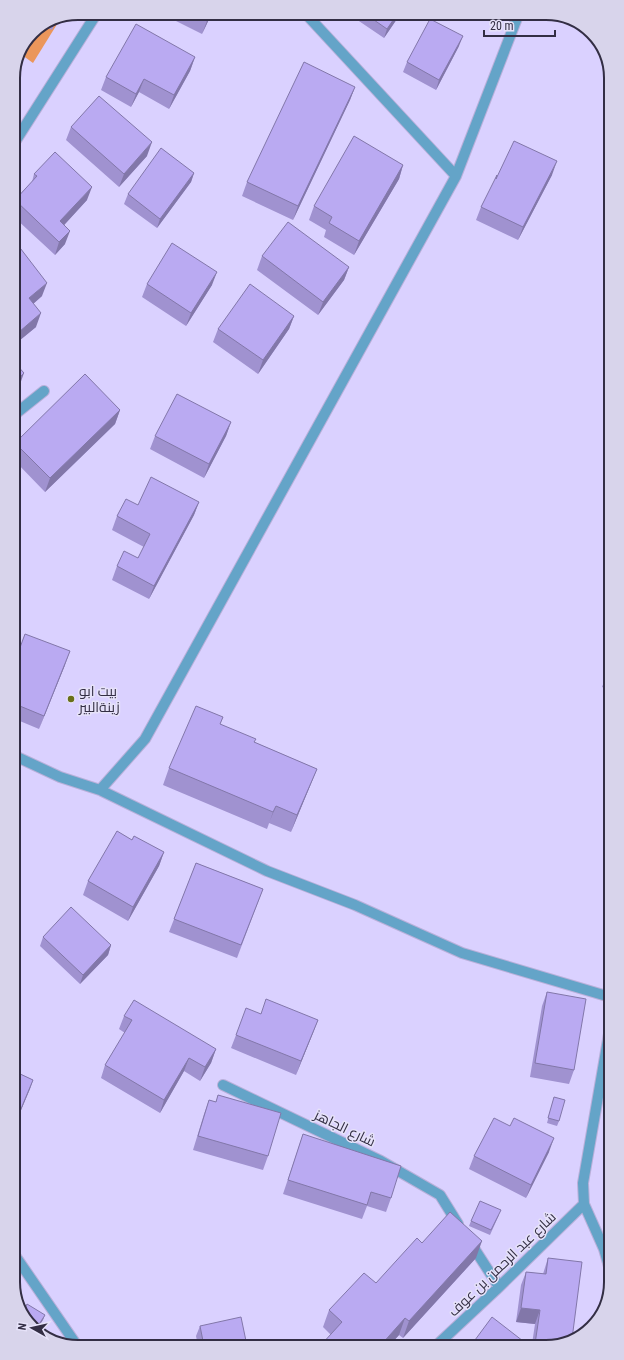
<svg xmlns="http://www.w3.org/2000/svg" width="624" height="1360" viewBox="0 0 624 1360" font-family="'Roboto Condensed',Cairo,sans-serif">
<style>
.grass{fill:#eb965b}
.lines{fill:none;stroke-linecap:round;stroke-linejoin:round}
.street-casing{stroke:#b9b0da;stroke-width:12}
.street{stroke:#64a4c8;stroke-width:10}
.wall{fill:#a092d0}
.shaded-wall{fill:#8277a9}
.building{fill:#baaaf2;stroke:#8277a9}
.poi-dot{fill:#697018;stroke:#e6e2f9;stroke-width:1.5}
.labels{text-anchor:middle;stroke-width:3;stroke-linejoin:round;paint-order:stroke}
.poi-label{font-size:14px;fill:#332e44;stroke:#e6e2f9;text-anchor:start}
.street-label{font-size:14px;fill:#332e44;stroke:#e6e2f9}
.rim{fill:none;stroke:#332e44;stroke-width:2}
</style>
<rect width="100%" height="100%" fill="#dad1ff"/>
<path class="grass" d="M59 21 33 63 22 55 32 32Z"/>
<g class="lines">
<g class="street-casing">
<path id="street" d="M305 13 456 176
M13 145 97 13
M14 415 44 391
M15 756 60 777 100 790 267 871 355 905 462 953 610 997
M100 790 145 739 456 176 519 13
M223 1085 381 1161 440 1195 458 1224
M470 1242 499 1287
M16 1257 78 1347
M610 1284V1270L604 1249 584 1204 583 1183 610 1028
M438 1344 499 1287 584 1204"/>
</g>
<use href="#street" class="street"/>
</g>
<path class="wall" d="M160 13H212L202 34Z
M354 13H401L384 38 353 17Z
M56 22 52 30 46 27Z
M459 46 436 90 403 72 407 62Z
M195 57 190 71 169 109 139 92 131 107 101 90 106 77Z
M355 87 350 100 293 220 242 196 247 182Z
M71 127 147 156 119 187 66 140Z
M403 165 399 179 354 255 324 237 326 230 309 220 314 206Z
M194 173 191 182 157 228 124 204 128 194Z
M34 174 87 200 64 225 65 244 55 255 14 217 13 203 15 200 32 182Z
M552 175 518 240 476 220 481 207 496 179Z
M14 240 42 296 33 304 36 327 14 345Z
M262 256 349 267 344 280 318 315 257 270Z
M147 284 212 285 186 326 142 297Z
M294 316 289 329 258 374 213 342 218 329Z
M120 410 115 424 45 492 14 460V445L15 443Z
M231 422 226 436 204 478 150 449 155 436Z
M199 502 194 515 149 599 112 580 117 566 138 558 144 547 112 530 117 516 138 505Z
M15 661 65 665 39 729 15 719Z
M609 669V690L602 687Z
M223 717 220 724 254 742 317 769 310 786 291 832 269 823 267 829 163 785 169 768Z
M132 840 164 852 159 866 128 921 83 895 88 881Z
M196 863 263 889 237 958 169 932Z
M43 937 111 945 108 955 80 984 40 946Z
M547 992 574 1070 569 1084 530 1077 542 1006Z
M261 1014 318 1020 296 1075 231 1048 236 1035Z
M124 1016 216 1049 211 1063 200 1081 184 1071 160 1113 101 1078 105 1065 125 1033 119 1029Z
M16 1072 33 1080 16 1122Z
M218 1095 268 1156 263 1170 193 1150 204 1114 209 1100 216 1102Z
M554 1097 559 1121 557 1126 547 1123Z
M303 1134 391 1198 386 1212 367 1206 362 1219 283 1194Z
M549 1152 526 1198 469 1169 474 1156Z
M499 1215 490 1235 469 1226 471 1221Z
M422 1243 476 1258 403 1338 399 1335 390 1345H321L331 1335 323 1327 329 1310 376 1283Z
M548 1258 567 1343 532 1344 535 1324 516 1322 521 1285 526 1272 543 1274Z
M200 1326 246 1341 244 1346H198L196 1336Z"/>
<path class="shaded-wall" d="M211 13H212L202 34 207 21Z
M398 13H401L384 38 387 29Z
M463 36 459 46 436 90 439 80Z
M195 57 190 71 169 109 174 95Z
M144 79 139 92 131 107 136 94Z
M355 87 350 100 293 220 298 206Z
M152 142 147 156 119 187 124 174Z
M557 161 552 175 518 240 523 227Z
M403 165 399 179 354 255 359 241Z
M194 173 191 182 157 228 160 219Z
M92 187 87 200 55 235 60 221Z
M70 231 65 244 55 255 59 242Z
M349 267 344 280 318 315 323 302Z
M217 272 212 285 186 326 191 313Z
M47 283 42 296 24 312 29 298Z
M41 313 36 327 14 345 19 332Z
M294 316 289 329 258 374 263 360Z
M24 373 19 387 14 392V383Z
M120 410 115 424 45 492 50 478Z
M231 422 226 436 204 478 209 464Z
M199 502 194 515 149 599 154 586Z
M70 651 65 665 39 729 44 716Z
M317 769 310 786 291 832 297 815Z
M276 806 269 823 267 829 273 812Z
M164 852 159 866 128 921 133 907Z
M111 945 108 955 80 984 83 975Z
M318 1020 313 1033 296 1075 301 1061Z
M216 1049 211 1063 200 1081 205 1067Z
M189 1058 184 1071 160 1113 164 1100Z
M33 1080 30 1089 16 1122 18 1116Z
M554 1138 549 1152 526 1198 531 1185Z
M482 1241 476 1258 403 1338 409 1321Z
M521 1308 540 1310 535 1324 516 1322Z
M45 1315 43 1320 36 1330V1329Z
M405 1318 399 1335 390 1345H381Z
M246 1341 244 1346H225Z"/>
<path class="building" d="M192 13H211L207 21Z
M364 13H398L387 29Z
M430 19 463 36 439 80 407 62Z
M136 24 195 57 174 95 144 79 136 94 106 77Z
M304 62 355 87 298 206 247 182Z
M99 96 152 142 124 174 71 127Z
M354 136 403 165 359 241 329 223 332 217 314 206Z
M514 141 557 161 523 227 481 207 497 175 496 179Z
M161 148 194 173 160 219 128 194Z
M55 152 92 187 60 221 70 231 59 242 15 200 37 176 34 174Z
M288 222 349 267 323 302 262 256Z
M14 240 47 283 29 298 41 313 19 332 14 326Z
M172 243 217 272 191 313 147 284Z
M250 284 294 316 263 360 218 329Z
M14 362 24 373 14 383Z
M85 374 120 410 50 478 15 443Z
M177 394 231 422 209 464 155 436Z
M151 477 199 502 154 586 117 566 124 551 138 558 150 534 117 516 126 499 138 505Z
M25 634 70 651 44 716 15 704V661Z
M609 669V679L605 677Z
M196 706 223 717 220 724 256 739 254 742 317 769 297 815 276 806 273 812 169 768Z
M117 831 132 840 134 836 164 852 133 907 88 881Z
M196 863 263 889 241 945 174 919Z
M71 907 111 945 83 975 43 937Z
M547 992 586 999 574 1070 535 1063Z
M266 999 318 1020 301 1061 236 1035 246 1008 261 1014Z
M134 1000 216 1049 205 1067 189 1058 164 1100 105 1065 132 1020 124 1016Z
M16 1072 33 1080 18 1116 16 1115Z
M218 1095 281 1113 268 1156 198 1136 209 1100 216 1102Z
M554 1097 565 1100 559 1121 548 1118Z
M494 1118 510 1126 514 1118 554 1138 531 1185 474 1156Z
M303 1134 401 1166 391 1198 371 1192 367 1205 288 1180Z
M480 1201 501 1210 491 1230 471 1221Z
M450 1212 482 1241 409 1321 405 1318 381 1345H321L342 1322 329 1310 364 1273 376 1283 417 1238 422 1243Z
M548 1258 582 1262 572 1339 567 1343 535 1344 540 1310 521 1308 526 1272 546 1274Z
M27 1304 45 1315 36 1329 23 1312Z
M241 1317 246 1341 225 1346H204L200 1326Z
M492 1317 523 1341 521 1344H472Z
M36 1330 48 1337 38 1333Z"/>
<circle class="poi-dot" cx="71" cy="699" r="4"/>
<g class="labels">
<g class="poi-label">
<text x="79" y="696">بيت ابو<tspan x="79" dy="16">زينةالبير</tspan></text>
</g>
<g class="street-label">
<text transform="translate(345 1128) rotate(26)" y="5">شارع الجاهز</text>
<text transform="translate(502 1264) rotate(-44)" y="5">شارع عبد الرحمن بن عوف</text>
</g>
</g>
<path d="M0 0H624V1360H0ZM78 20H546A58 58 0 0 1 604 78V1282A58 58 0 0 1 546 1340H78A58 58 0 0 1 20 1282V78A58 58 0 0 1 78 20Z" fill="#d8d4eb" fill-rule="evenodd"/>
<path class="rim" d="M78 20H546A58 58 0 0 1 604 78V1282A58 58 0 0 1 546 1340H78A58 58 0 0 1 20 1282V78A58 58 0 0 1 78 20Z"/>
<g transform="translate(32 1328) rotate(278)" stroke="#e6e2f9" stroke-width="3" paint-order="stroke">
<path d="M0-3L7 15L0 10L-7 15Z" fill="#332e44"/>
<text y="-6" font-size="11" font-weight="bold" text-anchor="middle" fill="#332e44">N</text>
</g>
<path d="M484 30v6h71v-6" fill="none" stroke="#332e44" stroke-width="2"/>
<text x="490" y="30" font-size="12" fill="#332e44" stroke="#e6e2f9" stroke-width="3" paint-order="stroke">20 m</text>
</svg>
